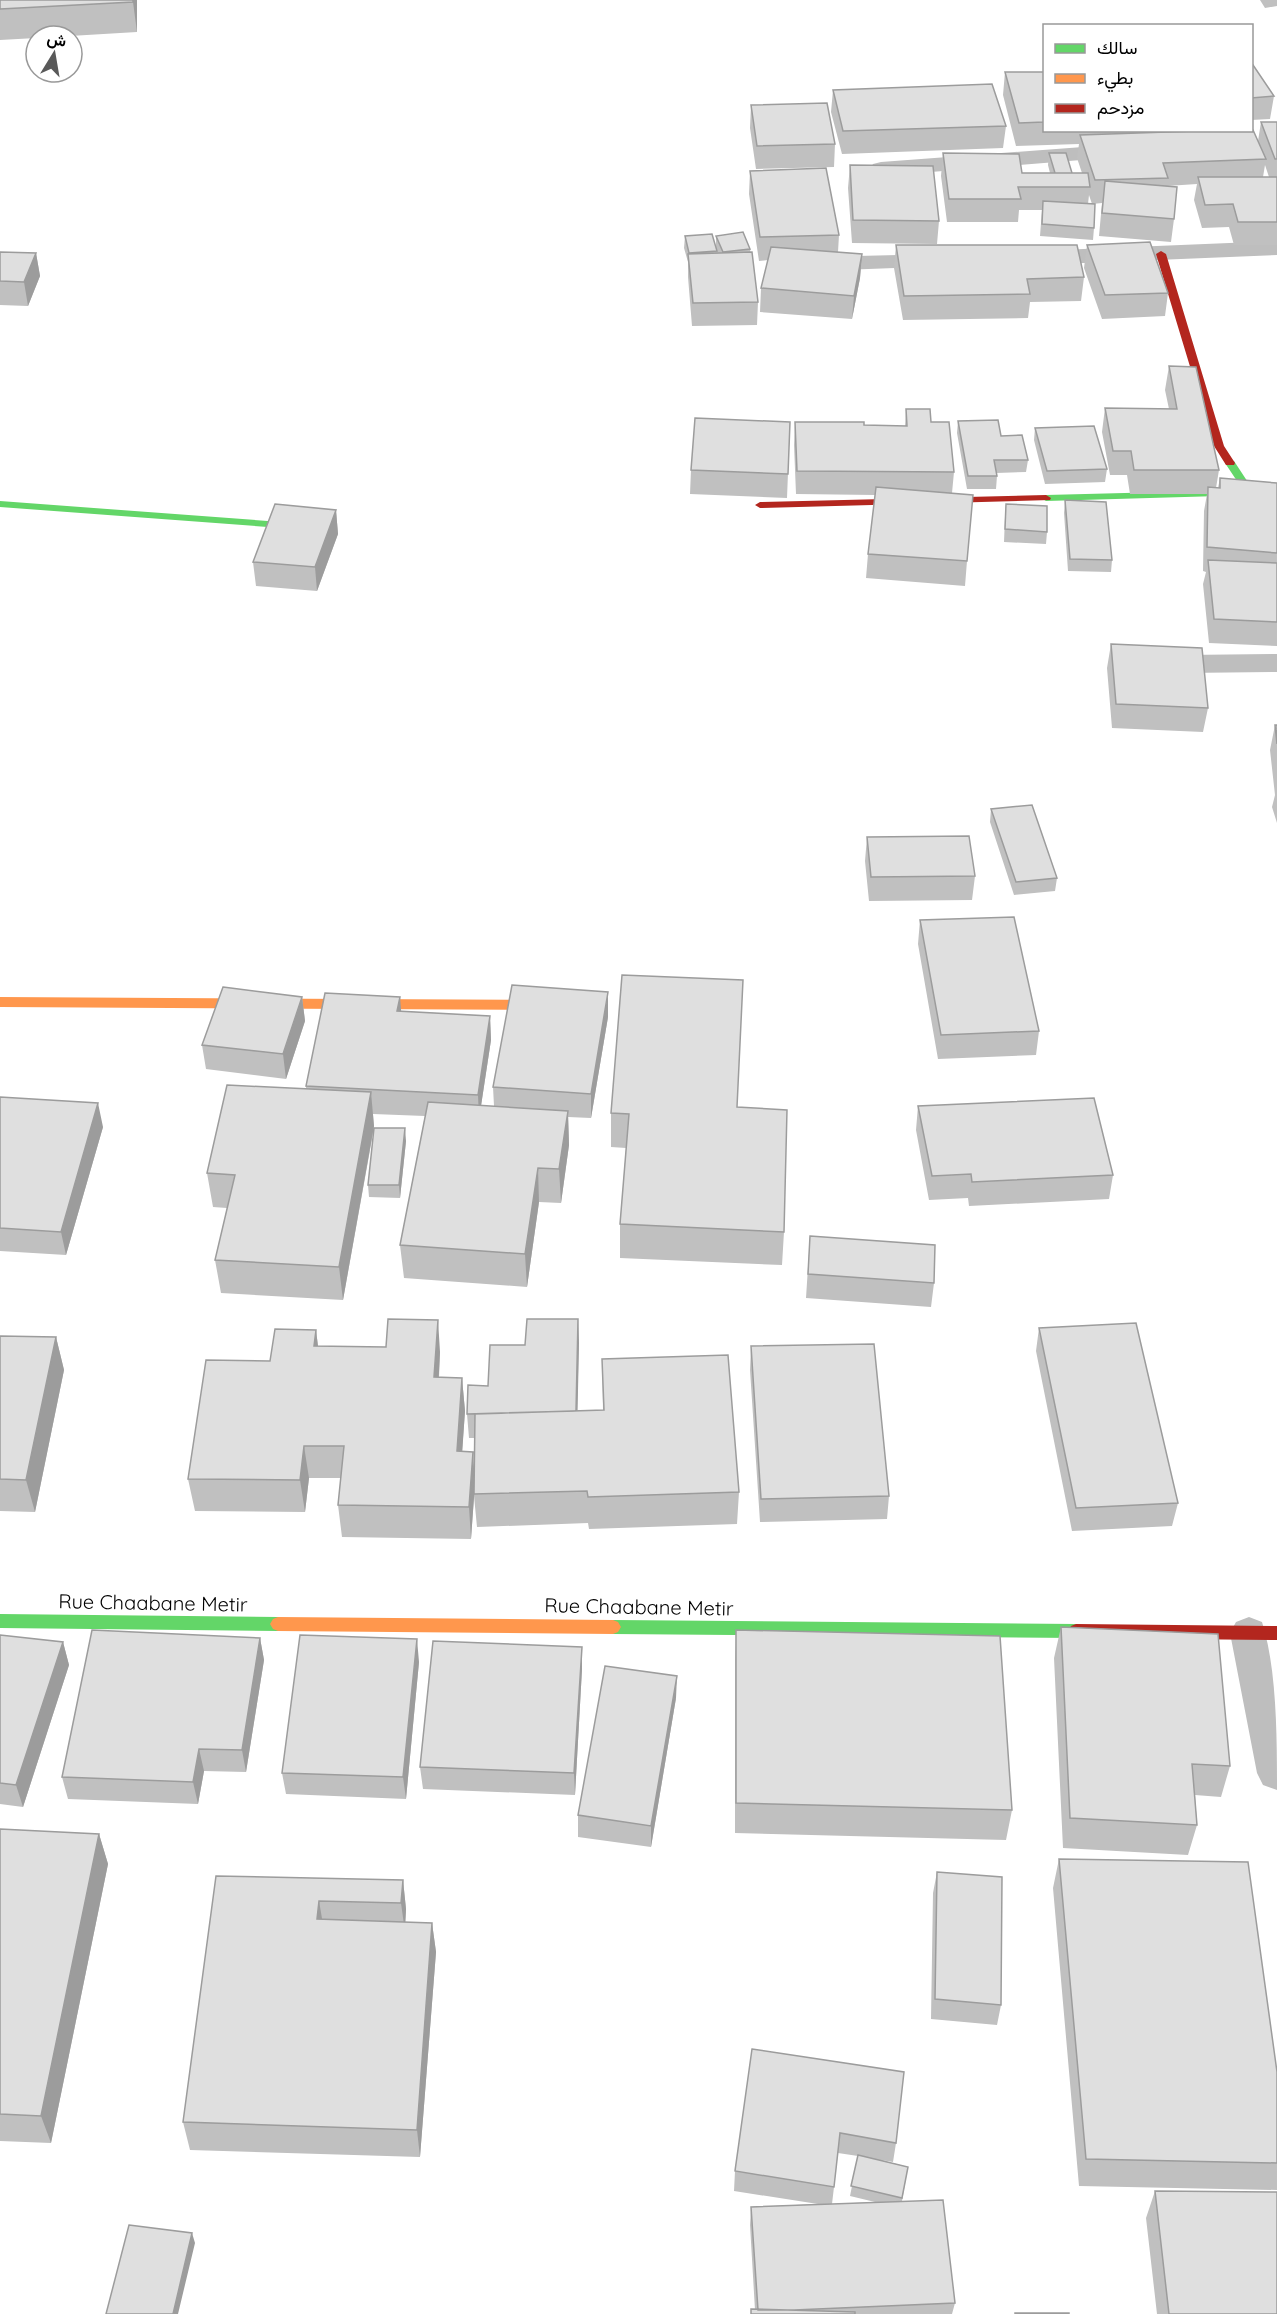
<svg xmlns="http://www.w3.org/2000/svg" width="1277" height="2314" viewBox="0 0 1277 2314" font-family="Quicksand,Vazirmatn,sans-serif">
<style>
.lines{fill:none;stroke-linecap:round;stroke-linejoin:round}
.street{fill:#bebebe;fill-rule:evenodd}
.fast{fill:#63d668;fill-rule:evenodd}
.slow{fill:#ff974d;fill-rule:evenodd}
.jam{fill:#b3261e;fill-rule:evenodd}
.wall{fill:#c0c0c0;fill-rule:evenodd}
.shaded-wall{fill:#9c9c9c}
.building{fill:#dfdfdf;stroke:#9c9c9c;stroke-width:1.5}
.labels{text-anchor:middle;stroke-width:4.5;stroke-linejoin:round;paint-order:stroke}
.street-label{font-size:20px;fill:#000;stroke:#fff}
</style>
<rect width="100%" height="100%" fill="#fff"/>
<g class="lines">
<path class="street" d="M1123 144 1131 146 1134 151 1131 156 881 176 873 174 870 169 873 164 881 162Z
M1277 241V255L1035 265 1027 263 1023 258 1027 253 1035 251Z
M939 254 947 256 951 261 947 266 816 271 808 269 804 264 808 259 816 257Z
M1277 654V672L1184 673 1174 670 1170 664 1174 658 1184 655Z
M1249 1617 1262 1622C1277 1669 1277 1738 1277 1790L1263 1785 1257 1773 1230 1633 1236 1622Z"/>
<path class="fast" d="M1230 460 1234 461 1255 493 1254 495 1046 501 1041 498 1046 495 1243 490 1225 463Z
M0 501 295 523 300 526 295 529 0 507Z
M0 1614 278 1617 283 1619 286 1624 283 1629 278 1631 0 1628Z
M613 1620 1076 1624 1081 1626 1084 1631 1081 1636 1076 1638 613 1634 608 1632 605 1627 608 1622Z"/>
<path class="slow" d="M0 997 553 1000 559 1005 553 1010 0 1007Z
M278 1617 613 1620 618 1622 621 1627 618 1632 613 1634 278 1631 273 1629 270 1624 273 1619Z"/>
<path class="jam" d="M1161 251 1166 254 1224 446 1235 463 1234 465H1226L1214 446 1156 254Z
M1046 495 1051 498 1050 500 760 508 755 505 760 502Z
M1076 1624 1277 1626V1640L1076 1638 1071 1636 1068 1631 1071 1626Z"/>
</g>
<path class="wall" d="M0 0H137V32L70 36H36V38L0 40Z
M1260 0H1277V6L1265 8Z
M1251 62 1274 96 1270 119 1251 120Z
M1005 72H1044V130H1161V133L1258 141 1261 122H1277V245H1234L1229 227 1202 228 1194 200 1197 184 1167 186 1174 219 1171 242 1099 236 1102 203 1092 204 1089 195 1088 204 1094 228 1093 240 1040 236 1042 210H1019L1018 222H947L941 176 943 153 1022 173H1050L1048 165 1049 153 1072 173H1082L1077 158 1079 144 1016 146 1003 95ZM1265 165 1269 177H1263Z
M833 90 1006 126 1003 148 842 154 831 112Z
M751 105 835 144 834 167 756 169 750 128Z
M850 165 939 221 937 244 852 243 848 188Z
M750 171 839 235 838 252 862 254 860 278 852 319 760 312 761 288 768 260 759 261 749 194Z
M685 236 716 247V236L750 249 758 302 757 325 692 326 688 277V262L684 248Z
M896 245 1084 277 1081 301 1030 302 1028 318 903 320 894 268Z
M1087 245 1168 293 1165 316 1102 319 1084 268Z
M0 252 36 253 40 276 28 306 0 305Z
M1169 366 1219 470 1216 488H1218L1220 478 1277 483V646L1209 643 1203 584 1206 572 1203 571 1204 511 1207 494H1130L1127 475H1110L1102 432 1105 408 1169 409 1165 390Z
M906 409 931 422 954 472 952 493 967 561 965 586 866 578 868 554 875 495 796 494 794 445 795 422 864 425 905 426Z
M958 421 1001 436 1028 460 1026 472 996 473 997 476 996 489H967L957 433Z
M790 422 787 498 690 494 691 470Z
M1035 428 1107 469 1105 482 1045 484 1034 440Z
M1065 500 1112 560 1111 572 1068 571 1064 513Z
M1006 504 1047 532 1046 544 1004 542 1005 517Z
M336 510 338 534 317 591 256 586 253 562Z
M1111 644 1208 708 1203 732 1112 728 1107 668Z
M1275 725H1277V823L1272 807 1275 795 1270 750Z
M991 809 1057 878 1055 891 1014 895 990 822Z
M867 837 975 876 972 900 869 901 865 861Z
M920 920 1039 1031 1036 1055 938 1059 918 944Z
M302 997 305 1021 286 1079 206 1069 202 1045Z
M401 1011 490 1016 491 1040 481 1106H494L493 1087 608 1017 591 1118 568 1117 569 1145 561 1203 539 1202 527 1287 404 1278 400 1245 425 1116 373 1114 374 1128 406 1141 400 1198 369 1197 368 1185 374 1128 343 1300 221 1293 215 1260 227 1208 213 1207 207 1173 306 1089V1086Z
M0 1097 103 1127 66 1255 0 1251Z
M918 1106 1113 1175 1109 1199 969 1206 968 1198 929 1200 916 1130Z
M737 1107 784 1232 782 1265 620 1258V1224L626 1148 611 1147V1113Z
M810 1236 934 1283 931 1307 806 1298Z
M578 1319 579 1343 577 1411 603 1410 602 1359 739 1492 737 1524 589 1529 588 1523 477 1527 474 1496 471 1539 342 1537 338 1505 341 1478H309L305 1512 195 1511 188 1479 270 1361 316 1330 318 1346 440 1352 439 1378H462L465 1411 462 1452H473L474 1471V1438H469L467 1414 488 1386 525 1345Z
M1039 1328 1178 1503 1172 1526 1072 1531 1036 1351Z
M0 1336 56 1337 64 1370 35 1512 0 1511Z
M751 1346 889 1496 887 1519 760 1522 750 1370Z
M1061 1627 1230 1766 1221 1797 1195 1795 1197 1825 1188 1855 1063 1848 1054 1658Z
M736 1630 1012 1810 1006 1840 735 1833V1661Z
M0 1635 63 1642 69 1665 23 1807 0 1804Z
M260 1638 264 1660 246 1772 204 1771 198 1804 68 1799 62 1777Z
M582 1647V1669L575 1795 423 1789 420 1767Z
M419 1662 406 1799 286 1794 282 1773Z
M676 1698 651 1847 578 1837V1815Z
M0 1829 99 1834 108 1864 51 2143 0 2141Z
M1059 1859 1277 2072V2190L1079 2186 1053 1888Z
M937 1872 1001 2005 997 2025 931 2019 933 1893Z
M216 1876 403 1880 406 1909 405 1922 432 1923 436 1952 420 2157 190 2150 183 2122Z
M752 2049 896 2143 893 2162 881 2160 908 2167 902 2201 955 2303 952 2314H751L755 2310 750 2225 751 2207 818 2204 734 2191 735 2171ZM838 2153 858 2156 850 2196 875 2202 832 2204Z
M1155 2191 1277 2314H1157L1146 2218Z"/>
<path class="shaded-wall" d="M133 0H137V32L133 2Z
M36 253 40 276 28 306 24 282Z
M862 254 860 278 852 319 854 296Z
M336 510 338 534 317 591 315 567Z
M608 992V1017L591 1118V1094Z
M302 997 305 1021 286 1079 283 1054Z
M400 997 402 1021 397 1011Z
M490 1016 491 1040 479 1119 478 1095Z
M371 1092 374 1126 343 1300 339 1267Z
M98 1103 103 1127 66 1255 61 1232Z
M568 1111 569 1145 561 1203 559 1169Z
M405 1128 406 1141 400 1198 399 1185Z
M538 1168 539 1202 527 1287 525 1254Z
M578 1319 579 1343 577 1438 576 1414Z
M438 1320 440 1352 437 1410 434 1377Z
M316 1330 320 1363 314 1346Z
M56 1337 64 1370 35 1512 26 1480Z
M462 1378 465 1411 460 1484 457 1451Z
M304 1446 309 1478 305 1512 300 1480Z
M473 1452 475 1484 471 1539 469 1507Z
M260 1638 264 1660 246 1772 242 1750Z
M417 1639 419 1662 406 1799 403 1777Z
M63 1642 69 1665 23 1807 16 1785Z
M582 1647V1669L575 1795 574 1773Z
M677 1676 676 1698 651 1847V1826Z
M199 1749 204 1771 198 1804 193 1782Z
M99 1834 108 1864 51 2143 41 2116Z
M403 1880 406 1909 405 1932 401 1903Z
M319 1901 324 1930 317 1919Z
M432 1923 436 1952 420 2157 417 2130Z
M192 2233 195 2243 178 2314H173Z"/>
<path class="building" d="M0 0H133V2L0 9Z
M1251 62 1274 96 1251 98Z
M1005 72H1044V122L1019 123Z
M992 84 1006 126 843 131 833 90Z
M827 103 835 144 757 146 751 105Z
M1261 122H1277V159H1275Z
M1226 130H1253L1266 159 1163 163 1168 178 1095 180 1080 135Z
M943 153 1019 154 1022 173H1088L1090 187H1018L1021 199H949Z
M1049 153H1066L1072 173H1055Z
M850 165 933 166 939 221 853 220Z
M826 168 839 235 760 237 750 171Z
M1198 177H1277V222H1238L1233 204 1205 205Z
M1105 181 1177 187 1174 219 1102 213Z
M1043 201 1095 204 1094 228 1042 224Z
M743 232 750 249 723 252 716 236Z
M712 234 717 251 689 253 685 236Z
M1150 242 1168 293 1105 295 1087 245Z
M896 245H1077L1084 277 1027 279 1030 294 904 296Z
M771 247 862 254 854 296 761 288Z
M0 252 36 253 24 282 0 281Z
M752 252 758 302 693 303 688 254Z
M1169 366 1196 367 1219 470H1134L1131 451H1113L1105 408 1177 409Z
M906 409H930L931 422H949L954 472 797 471 795 422H864V425L907 426Z
M695 418 790 422 788 474 691 470Z
M998 420 1001 436 1022 435 1028 460H994L997 476H968L958 421Z
M1094 426 1107 469 1047 471 1035 428Z
M1220 478 1277 483V553L1207 547 1208 487 1220 488Z
M876 487 973 495 967 561 868 554Z
M1065 500 1106 502 1112 560 1070 559Z
M275 504 336 510 315 567 253 562Z
M1006 504 1047 506V532L1005 529Z
M1208 560 1277 563V622L1214 619Z
M1111 644 1202 648 1208 708 1116 704Z
M1275 725H1277V744Z
M1032 805 1057 878 1016 882 991 809Z
M969 836 975 876 871 877 867 837Z
M1014 917 1039 1031 941 1035 920 920Z
M622 975 743 980 737 1107 787 1110 784 1232 620 1224 629 1114 611 1113Z
M512 985 608 992 591 1094 493 1087Z
M223 987 302 997 283 1054 202 1045Z
M325 993 400 997 397 1011 490 1016 478 1095 306 1086Z
M227 1085 371 1092 339 1267 215 1260 235 1175 207 1173Z
M0 1097 98 1103 61 1232 0 1228Z
M1094 1098 1113 1175 972 1182 971 1174 932 1176 918 1106Z
M428 1102 568 1111 559 1169 538 1168 525 1254 400 1245Z
M374 1128H405L399 1185H368Z
M810 1236 935 1245 934 1283 808 1274Z
M388 1319 438 1320 434 1377 462 1378 457 1451 473 1452 469 1507 338 1505 344 1446H304L300 1480 188 1479 206 1360 270 1361 275 1329 316 1330 314 1346 386 1347Z
M527 1319H578L576 1411 467 1414 468 1385 488 1386 490 1345H525Z
M1136 1323 1178 1503 1076 1508 1039 1328Z
M0 1336 56 1337 26 1480 0 1479Z
M874 1344 889 1496 761 1499 751 1346Z
M728 1355 739 1492 588 1497 587 1491 474 1494 475 1414 604 1410 602 1359Z
M1061 1627 1218 1634 1230 1766 1192 1764 1197 1825 1070 1818Z
M92 1630 260 1638 242 1750 199 1749 193 1782 62 1777Z
M736 1630 1000 1636 1012 1810 736 1803Z
M0 1635 63 1642 16 1785 0 1783Z
M300 1635 417 1639 403 1777 282 1773Z
M433 1641 582 1647 574 1773 420 1767Z
M605 1666 677 1676 651 1826 578 1815Z
M0 1829 99 1834 41 2116 0 2114Z
M1059 1859 1248 1862 1277 2072V2163L1086 2159Z
M937 1872 1002 1877 1001 2005 935 1999Z
M216 1876 403 1880 401 1903 319 1901 317 1919 432 1923 417 2130 183 2122Z
M752 2049 904 2072 896 2143 840 2133 834 2187 735 2171Z
M858 2155 908 2167 902 2198 851 2186Z
M1155 2191 1277 2192V2314H1169Z
M943 2200 955 2303 794 2310H758L751 2207Z
M129 2225 192 2233 173 2314H106Z
M751 2309 855 2312V2314H751Z
M1015 2313H1069V2314H1015Z"/>
<g class="labels">
<g class="street-label">
<text transform="translate(153 1603) rotate(1)" y="7">Rue Chaabane Metir</text>
<text transform="translate(639 1607) rotate(1)" y="7">Rue Chaabane Metir</text>
</g>
</g>
<rect x="1043" y="24" width="210" height="108" fill="#ffffff" stroke="#999999" stroke-width="1.5"/>
<rect x="1055" y="44" width="30" height="9" fill="#63d668" stroke="#999999" stroke-width="1.5"/>
<text x="1097" y="54" font-size="18" fill="#000000">سالك</text>
<rect x="1055" y="74" width="30" height="9" fill="#ff974d" stroke="#999999" stroke-width="1.5"/>
<text x="1097" y="84" font-size="18" fill="#000000">بطيء</text>
<rect x="1055" y="104" width="30" height="9" fill="#b3261e" stroke="#999999" stroke-width="1.5"/>
<text x="1097" y="114" font-size="18" fill="#000000">مزدحم</text>
<g transform="translate(54 54) rotate(11)"><circle r="28" fill="#ffffff" stroke="#999999" stroke-width="1.5"/>
<path d="M0-4.5L10 22L0 15L-10 22Z" fill="#595959"/>
<text y="-9" font-size="16" font-weight="bold" text-anchor="middle" fill="#000000">ش</text>
</g>
</svg>
